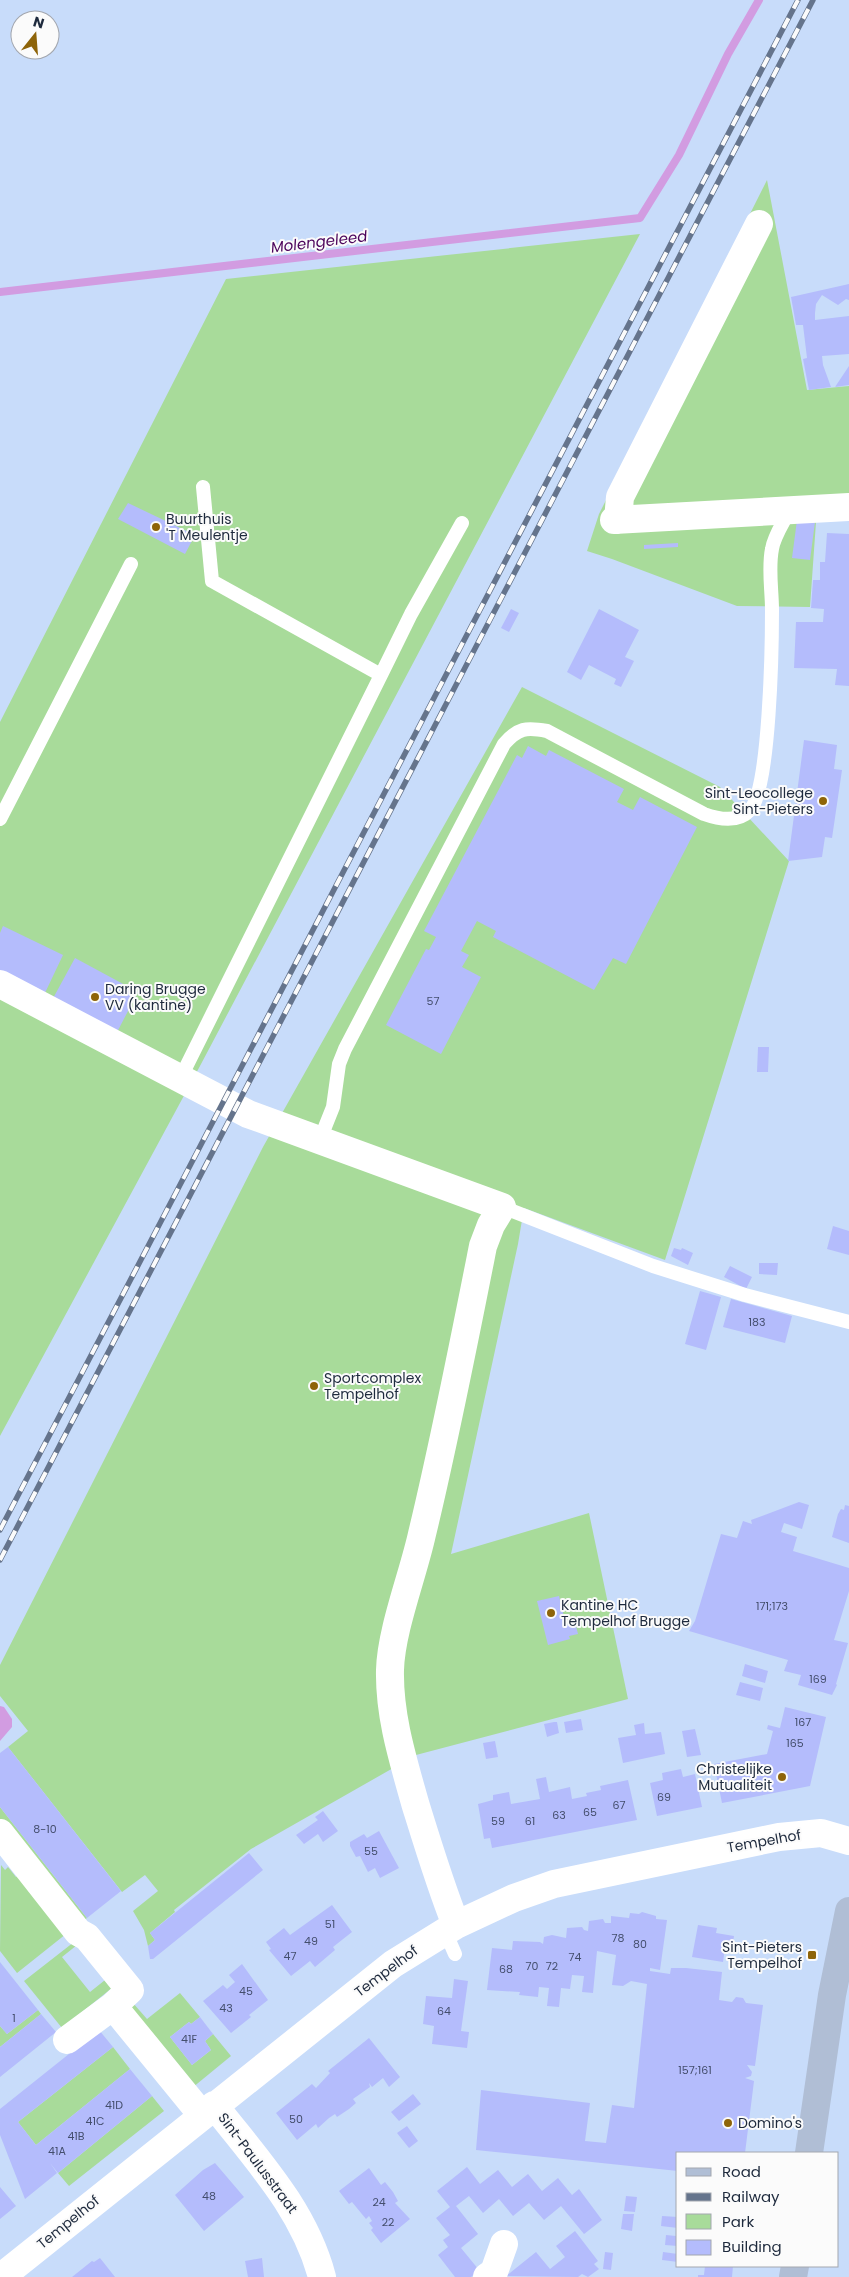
<svg xmlns="http://www.w3.org/2000/svg" width="849" height="2277" viewBox="0 0 849 2277" font-family="Poppins,sans-serif">
<style>
.green{fill:#a8db9a}
.water{fill:#d29ce1}
.lines{fill:none;stroke-linecap:round;stroke-linejoin:round}
.stream{stroke:#d29ce1;stroke-width:8}
.building{fill:#b4bcfc}
.lane{stroke:#fff;stroke-width:14}
.street{stroke:#fff;stroke-width:28}
.secondary{stroke:#b0bed5;stroke-width:28}
.rail-casing{stroke:#65748c;stroke-width:5.5}
.rail{stroke:#fbfbfb;stroke-width:4;stroke-dasharray:11;stroke-linecap:butt}
.poi-dot{fill:#8e6409;stroke:#fbfbfb;stroke-width:2}
.labels{text-anchor:middle;stroke-width:4;stroke-linejoin:round;paint-order:stroke}
.number-label{font-size:11px;fill:#444e6d}
.poi-label{font-size:14px;fill:#1e2a3d;stroke:#fbfbfb;text-anchor:start}
.street-label{font-size:14px;fill:#1e2a3d;stroke:#fbfbfb}
.water-label{font-size:15px;font-style:italic;fill:#4c055c;stroke:#fbfbfb}
</style>
<rect width="100%" height="100%" fill="#c8dcfa"/>
<path class="green" d="M767 180 807 390 849 386V520L816 522 810 607 737 606 612 559 587 551 599 514Z
M640 234 200 1066 0 1436V722L226 279Z
M522 687 720 787 789 861 665 1260 524 1208 518 1244 451 1554 589 1513 628 1699 416 1755 251 1849 174 1910 175 1912 150 1933 155 1940 148 1946 144 1930 133 1911 158 1891 145 1875 122 1892 8 1747 28 1731 0 1696V1665L263 1147Z
M0 1807 87 1918 78 1924 0 1825Z
M1 1865 5 1870 8 1867 16 1877 19 1875 66 1934 17 1973 0 1951Z
M74 1942 77 1945 62 1957 90 1992 105 1980 112 1988 62 2028 24 1981Z
M180 1993 200 2017 191 2024 189 2022 170 2037 192 2065 211 2050 205 2041 213 2034 231 2056 192 2088 129 2010 133 2003 147 2019Z
M38 2010 41 2014 0 2047V2026L7 2034Z
M113 2047 130 2069 36 2145 18 2122Z
M152 2096 164 2111 69 2186 58 2173Z"/>
<path class="water" d="M0 1706 4 1707 12 1719V1727L0 1741Z"/>
<g class="lines">
<path class="stream" d="M0 292 640 218 679 155 728 54 759 0"/>
</g>
<path class="building" d="M849 284V300L846 299 838 305 822 295 816 304 815 313V320L849 316V354L822 356 823 365 831 387 809 390 803 359 807 358 803 325H796L791 297Z
M849 366V385L835 387Z
M128 503 195 535 185 554 118 519Z
M797 520 815 522 810 560 792 558Z
M827 533 849 534V686L835 685 837 669 794 668 796 622H823L824 609 811 608 813 580H820V562H825Z
M678 543V547L644 549V545Z
M511 609 519 613 509 632 501 628Z
M599 609 639 630 625 657 634 661 621 687 614 684 616 679 589 665 581 680 567 672Z
M804 740 837 745 834 769 842 770 832 838 825 837 822 857 788 861Z
M528 746 546 756 549 750 624 789 617 802 633 810 640 797 697 827 626 964 613 958 594 990 493 937 496 931 477 921 461 951 469 955 462 967 481 977 441 1054 386 1025 426 949 429 950 436 937 424 931 517 755 522 758Z
M3 926 63 955 44 995 0 974V933Z
M75 958 138 992 115 1036 51 1002Z
M758 1047H769L768 1072H757Z
M833 1226 849 1231V1255L827 1249Z
M674 1248 681 1250 682 1248 693 1253 688 1265 671 1256Z
M759 1263H778L777 1275 759 1274Z
M730 1266 752 1277 746 1289 724 1277Z
M700 1291 721 1297 706 1350 685 1344Z
M731 1299 792 1316 785 1343 723 1327Z
M799 1502 809 1505 802 1529 784 1523 781 1532 797 1537 793 1551 849 1568V1591L834 1640 848 1643 836 1684 837 1685 832 1695 798 1685 801 1675 784 1671 788 1660 689 1631 695 1621 721 1534 737 1538 743 1521 752 1524 751 1520Z
M845 1505 849 1506V1543L832 1537 838 1514 841 1509 844 1510Z
M559 1596 566 1625 575 1622 578 1634 569 1636 570 1639 548 1645 537 1601Z
M745 1664 768 1671 765 1683 742 1676Z
M740 1682 763 1688 760 1701 736 1695Z
M785 1707 826 1717 810 1786 722 1803 714 1764 767 1754 773 1731 767 1729 768 1725 780 1728Z
M581 1719 583 1730 566 1733 564 1722Z
M554 1722H557L559 1733 547 1737 544 1724Z
M644 1723 645 1734 661 1732 665 1754 623 1763 618 1738 636 1735 634 1725Z
M695 1729 701 1755 687 1757 682 1731Z
M495 1741 498 1757 486 1759 483 1743Z
M8 1747 121 1891 87 1918 0 1807V1753Z
M681 1769 683 1777 695 1774 702 1807 657 1816 650 1783 663 1780 662 1773Z
M546 1777 549 1792 570 1787 572 1799 587 1796 586 1793 601 1790 600 1786 628 1780 637 1820 492 1848 490 1838 484 1839 478 1804 493 1800V1795L509 1792 511 1804 540 1799 536 1779Z
M323 1811 338 1831 323 1842 318 1834 304 1844 296 1835 318 1820 315 1817Z
M379 1831 399 1868 380 1878 375 1868 368 1872 360 1856 356 1857 350 1846V1842L364 1834 367 1838Z
M249 1853 263 1870 153 1959H150L148 1946 155 1940 150 1933Z
M332 1905 352 1932 333 1947 335 1950 315 1967 310 1961 291 1976 269 1950 271 1949 266 1942 284 1928 290 1935Z
M642 1912 656 1916V1919L667 1920 660 1970 650 1968V1971L670 1974 671 1968H686L722 1972 719 2000 732 2002 736 1997 743 1998 746 2003 763 2005 755 2066 747 2065 752 2072 751 2076 745 2078 754 2081 745 2153H678V2171L476 2150 481 2090 590 2103 585 2141 606 2143 612 2105 634 2108 647 1984 631 1981 623 1986 612 1985 616 1955 597 1951 593 1993 582 1992 584 1976 572 1975 570 1989 561 1988 559 2007 547 2006 549 1988 539 1987 538 1997 519 1995 520 1992 487 1990 492 1948 512 1950 513 1941 540 1942 543 1944 544 1937 552 1935 566 1938 567 1928 582 1927 584 1930 588 1931 589 1921 603 1919 605 1923H611V1916L629 1918 630 1913 639 1914Z
M698 1925 717 1928 716 1933 734 1936 732 1949 725 1948 723 1962 692 1957Z
M0 1962 38 2010 7 2034 0 2026Z
M242 1964 268 2000 249 2015 251 2017 231 2033 203 2001 223 1985 227 1989 235 1982 229 1975Z
M454 1979 468 1981 461 2031 469 2032 467 2048 432 2044 434 2026 423 2024 426 1996 452 1998Z
M41 2014 56 2032 0 2077V2047Z
M200 2017 213 2034 205 2041 211 2050 192 2065 170 2037 189 2022 191 2024Z
M99 2030 113 2047 18 2122 36 2145 130 2069 152 2096 58 2173 50 2163 57 2173 25 2199 0 2135V2109Z
M369 2038 400 2077 389 2087 383 2078 372 2087 369 2083 370 2087 353 2099 356 2103 349 2109 337 2117 335 2114 329 2118 318 2128 316 2124 297 2140 276 2113 312 2084 316 2088 330 2073 328 2071Z
M413 2094 421 2104 399 2121 391 2112Z
M407 2126 418 2141 409 2148 397 2133Z
M215 2163 244 2197 204 2231 175 2195 203 2170Z
M467 2167 480 2184 498 2170 512 2187 528 2174 542 2191 558 2178 572 2195 579 2189 602 2220 584 2234 561 2206 544 2220 529 2203 513 2216 499 2199 483 2213 469 2196 456 2206 478 2234 461 2248 479 2270 471 2277H455L438 2255 448 2247 443 2240 450 2235 436 2218 450 2207 437 2191Z
M369 2168 381 2185 385 2182 393 2192 398 2201 395 2203 410 2219 381 2243 371 2230 373 2228 369 2223 372 2221 369 2216 366 2219 352 2202 349 2204 339 2191Z
M0 2187 16 2206 0 2219Z
M626 2196 637 2197 635 2212 624 2211Z
M623 2214H634L632 2231 621 2229Z
M662 2216 678 2217V2228L661 2226Z
M575 2231 598 2261 594 2264 599 2269 588 2277 582 2274 578 2277 506 2276 536 2252 550 2269 565 2257 556 2246Z
M677 2231 678 2246 665 2245 666 2235 676 2236Z
M605 2252 613 2253 611 2270 603 2269Z
M663 2252 678 2254V2262L662 2260Z
M100 2258 115 2277H72L92 2261 94 2262Z
M262 2258 264 2277H248L245 2261Z
M705 2266H733L732 2277H698V2275H704Z"/>
<g class="lines">
<path class="lane" d="M381 675 411 614 462 523
M0 819 131 564
M180 1079 381 675 212 581 203 487
M319 1142 333 1107 339 1064 345 1049 504 744C518 728 526 727 547 731L704 814C718 819 738 823 750 810 770 789 772 644 772 610 772 590 768 568 772 549 774 536 784 522 789 511
M502 1207 653 1266 745 1295 849 1322
M445 1931 455 1954"/>
<path class="street" d="M614 520 849 507
M618 520 620 497 759 224
M0 984 248 1114 502 1207 491 1225 483 1246C464 1342 445 1439 422 1534 413 1575 391 1630 390 1670 389 1716 403 1760 415 1803 428 1845 440 1885 456 1925
M0 1833 78 1932 87 1937 130 1990 113 2006
M67 2040 113 2006 202 2115
M214 2105C256 2159 304 2209 322 2277
M1 2277 393 1964 456 1925 514 1898 554 1884 779 1837 821 1833 849 1841
M487 2277 494 2272 504 2244"/>
<path class="secondary" d="M809 2153 832 1995 849 1911
M793 2277 795 2266"/>
<g class="rail-casing">
<path id="rail" d="M0 1530 798 0
M0 1560 813 0"/>
</g>
<use href="#rail" class="rail"/>
</g>
<g class="poi-dot">
<circle cx="156" cy="527" r="5"/>
<circle cx="823" cy="801" r="5"/>
<circle cx="95" cy="997" r="5"/>
<circle cx="314" cy="1386" r="5"/>
<circle cx="551" cy="1613" r="5"/>
<circle cx="782" cy="1777" r="5"/>
<rect x="807" y="1950" width="10" height="10" rx="2.5"/>
<circle cx="728" cy="2123" r="5"/>
</g>
<g class="labels">
<g class="number-label">
<text x="433" y="1005">57</text>
<text x="757" y="1326">183</text>
<text x="772" y="1610">171;173</text>
<text x="818" y="1683">169</text>
<text x="803" y="1726">167</text>
<text x="795" y="1747">165</text>
<text x="664" y="1801">69</text>
<text x="619" y="1809">67</text>
<text x="590" y="1816">65</text>
<text x="559" y="1819">63</text>
<text x="498" y="1825">59</text>
<text x="530" y="1825">61</text>
<text x="45" y="1833">8-10</text>
<text x="371" y="1855">55</text>
<text x="330" y="1928">51</text>
<text x="618" y="1942">78</text>
<text x="311" y="1945">49</text>
<text x="640" y="1948">80</text>
<text x="290" y="1960">47</text>
<text x="575" y="1961">74</text>
<text x="532" y="1970">70</text>
<text x="552" y="1970">72</text>
<text x="506" y="1973">68</text>
<text x="246" y="1995">45</text>
<text x="226" y="2012">43</text>
<text x="444" y="2015">64</text>
<text x="14" y="2022">1</text>
<text x="189" y="2043">41F</text>
<text x="695" y="2074">157;161</text>
<text x="114" y="2109">41D</text>
<text x="296" y="2123">50</text>
<text x="95" y="2125">41C</text>
<text x="76" y="2140">41B</text>
<text x="57" y="2155">41A</text>
<text x="209" y="2200">48</text>
<text x="379" y="2206">24</text>
<text x="388" y="2226">22</text>
</g>
<g class="poi-label">
<text x="166" y="524">Buurthuis<tspan x="166" dy="16">'T Meulentje</tspan></text>
<text x="813" y="798" text-anchor="end">Sint-Leocollege<tspan x="813" dy="16">Sint-Pieters</tspan></text>
<text x="105" y="994">Daring Brugge<tspan x="105" dy="16">VV (kantine)</tspan></text>
<text x="324" y="1383">Sportcomplex<tspan x="324" dy="16">Tempelhof</tspan></text>
<text x="561" y="1610">Kantine HC<tspan x="561" dy="16">Tempelhof Brugge</tspan></text>
<text x="772" y="1774" text-anchor="end">Christelijke<tspan x="772" dy="16">Mutualiteit</tspan></text>
<text x="802" y="1952" text-anchor="end">Sint-Pieters<tspan x="802" dy="16">Tempelhof</tspan></text>
<text x="738" y="2128">Domino's</text>
</g>
<g class="street-label">
<text transform="translate(764 1841) rotate(-10)" y="5">Tempelhof</text>
<text transform="translate(386 1971) rotate(-37)" y="5">Tempelhof</text>
<text transform="translate(258 2163) rotate(53)" y="5">Sint-Paulusstraat</text>
<text transform="translate(68 2222) rotate(-39)" y="5">Tempelhof</text>
</g>
<g class="water-label">
<text transform="translate(319 242) rotate(-7)" y="5">Molengeleed</text>
</g>
</g>
<rect x="676" y="2152" width="162" height="115" fill="#fbfbfb" stroke="#a3a7af"/>
<rect x="686" y="2168" width="25" height="8" fill="#b0bed5" stroke="#a3a7af"/>
<text x="722" y="2177" font-size="15" fill="#1e2a3d">Road</text>
<rect x="686" y="2193" width="25" height="8" fill="#65748c" stroke="#a3a7af"/>
<text x="722" y="2202" font-size="15" fill="#1e2a3d">Railway</text>
<rect x="686" y="2214" width="25" height="15" fill="#a8db9a" stroke="#a3a7af"/>
<text x="722" y="2227" font-size="15" fill="#1e2a3d">Park</text>
<rect x="686" y="2240" width="25" height="15" fill="#b4bcfc" stroke="#a3a7af"/>
<text x="722" y="2252" font-size="15" fill="#1e2a3d">Building</text>
<g transform="translate(35 35) rotate(17)"><circle r="24" fill="#fbfbfb" stroke="#a3a7af"/>
<path d="M0-4L9 19L0 12L-9 19Z" fill="#8e6409"/>
<text y="-8" font-size="14" font-weight="bold" text-anchor="middle" fill="#1e2a3d">N</text>
</g>
</svg>
